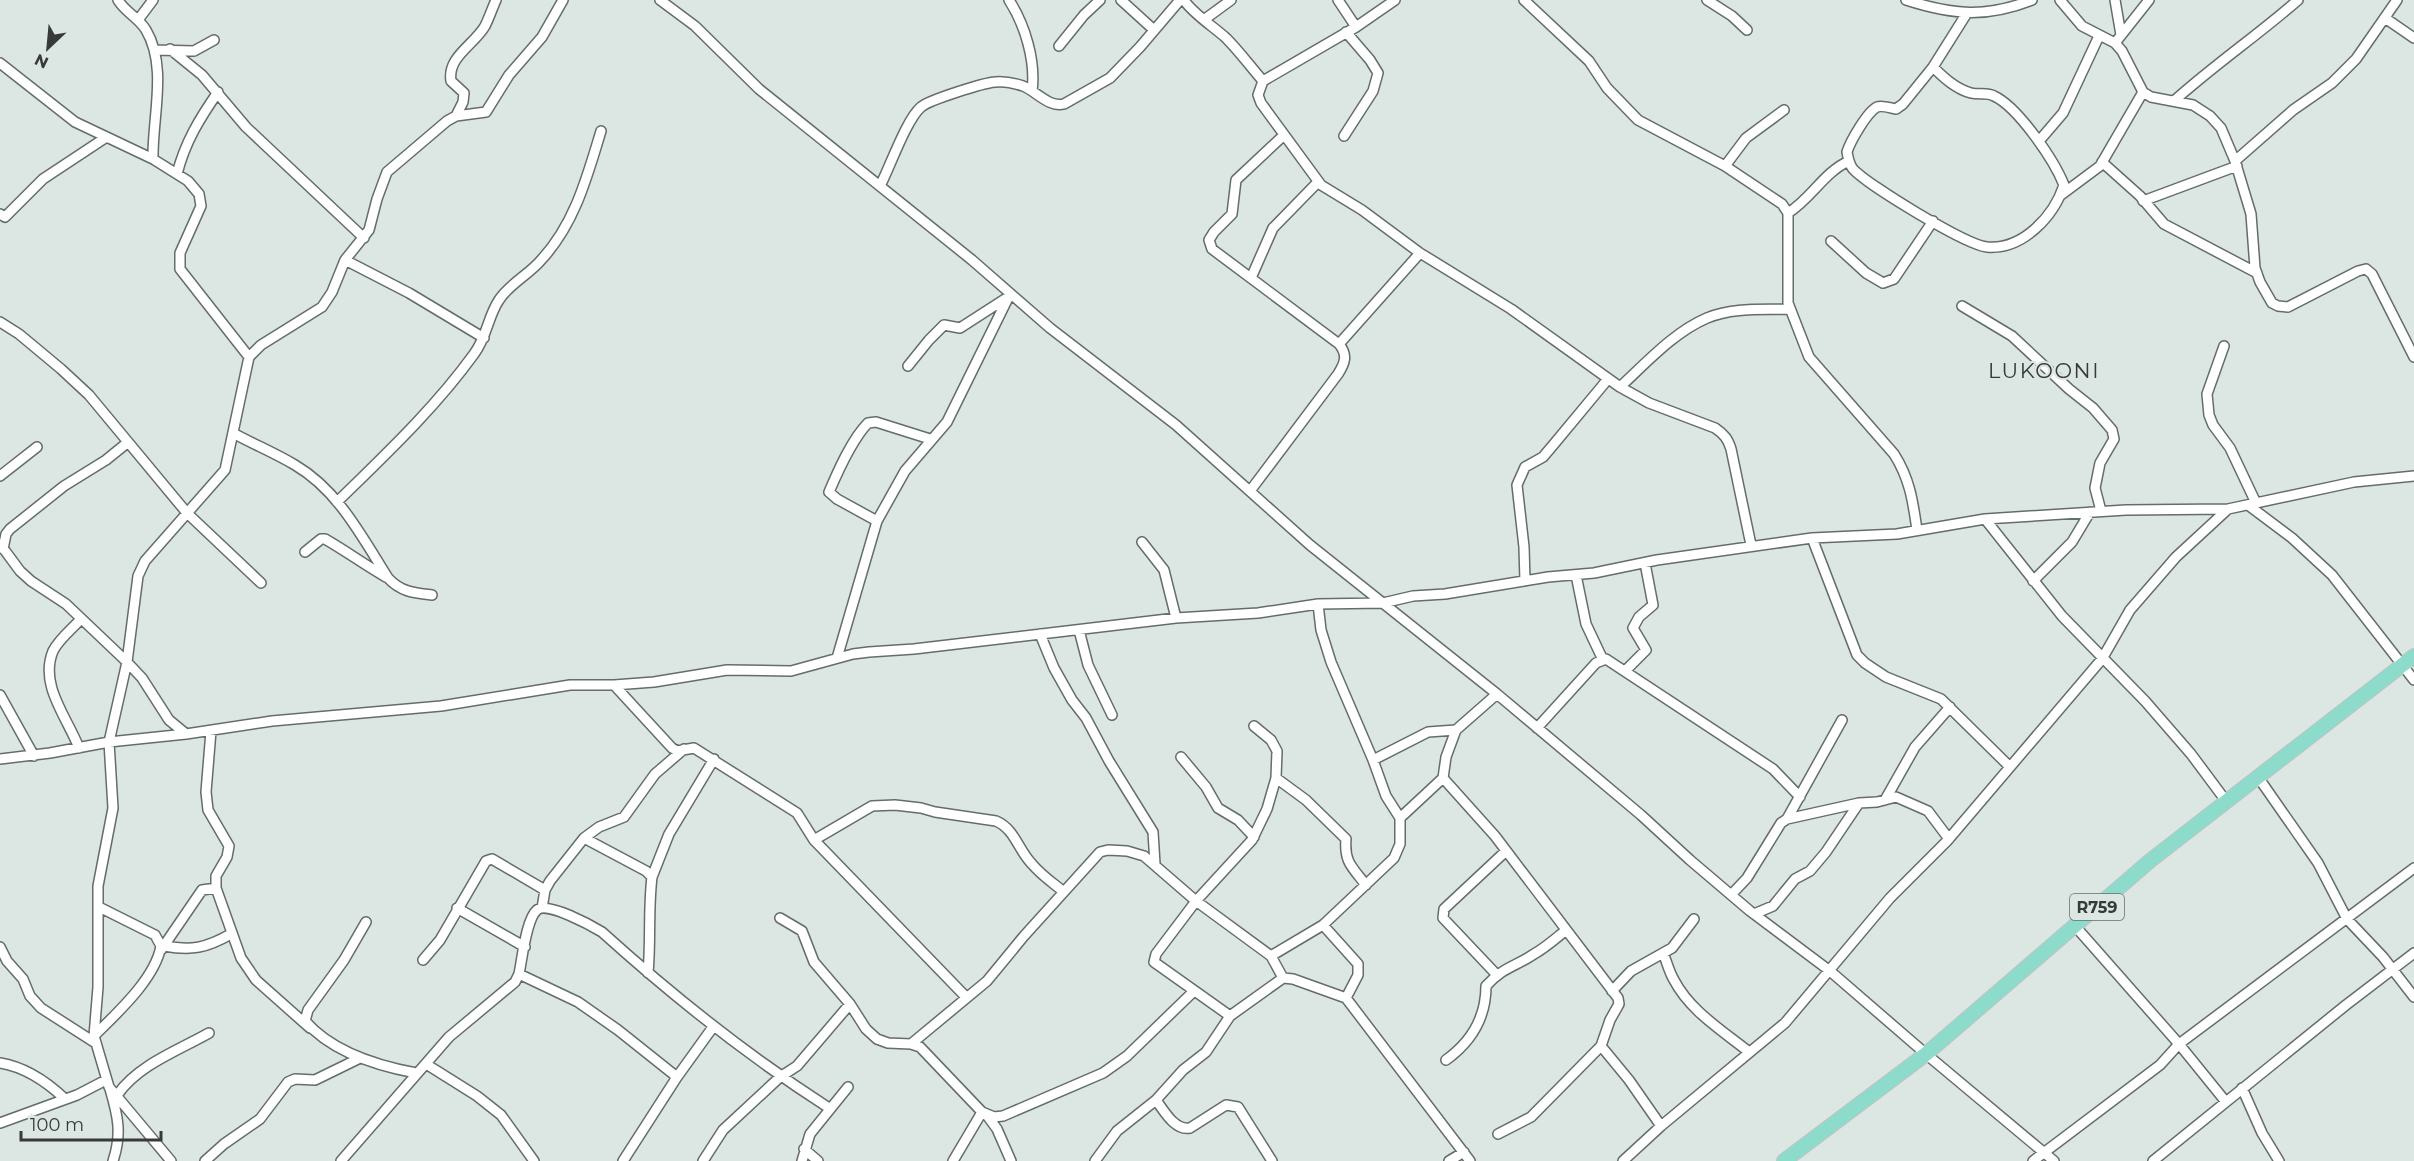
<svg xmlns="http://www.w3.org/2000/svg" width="2414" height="1161" viewBox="0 0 2414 1161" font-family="Montserrat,sans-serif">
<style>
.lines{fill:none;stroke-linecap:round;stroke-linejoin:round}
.minor-casing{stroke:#646d6a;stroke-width:12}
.primary-casing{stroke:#c3c4c4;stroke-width:16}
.minor{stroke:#fff;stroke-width:9}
.primary{stroke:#8cdbcb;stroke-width:14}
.labels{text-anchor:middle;stroke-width:4.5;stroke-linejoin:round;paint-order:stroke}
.shield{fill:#dce7e3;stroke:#686e6c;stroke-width:1.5}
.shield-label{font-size:16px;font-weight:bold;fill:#363a39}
.quarter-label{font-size:21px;letter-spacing:1.5px;fill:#363a39;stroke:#dce7e3}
</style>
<rect width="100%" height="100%" fill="#dce7e3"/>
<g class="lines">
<g class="minor-casing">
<path id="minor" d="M118 0C125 12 139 18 146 30 168 67 152 118 153 159
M660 0 695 26 759 89 972 260 1050 328 1176 425 1310 545 1497 694 1641 815 1690 860 1750 911 1830 971 1926 1054 2054 1161
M1009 0C1025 25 1036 61 1032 91
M1121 0 1154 30
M1184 0C1192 13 1214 27 1226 38 1239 51 1250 66 1263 81L1258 95 1261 103 1321 185 1362 210 1420 253 1511 309 1620 387 1649 403 1715 428C1724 434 1728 439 1731 449L1751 545
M1338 0 1356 27
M1524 0 1589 61 1607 88 1638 120 1725 166 1782 204 1788 213V303L1809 357 1894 454C1910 479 1913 502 1917 530
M1707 0 1732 16 1747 30
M1906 0C1953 15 1986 18 2032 0
M2060 0 2082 26 2115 43 2122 51 2143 92 2151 97 2193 105 2210 116 2221 128 2235 161 2251 214 2255 268 2260 282 2272 303 2278 306 2288 307 2358 271 2366 269 2372 274 2414 357
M2115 0 2121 35
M2385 18 2414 38
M1205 19 1231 0
M138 20 153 0
M2115 43 2149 0
M1059 46 1084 15 1100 0
M170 49 202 75 246 127 364 238
M155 50 194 51 214 40
M0 63 75 122 153 159 188 181 199 194 201 206 180 253V269L249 357
M1933 67C1944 78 1956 89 1971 93 1979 95 1987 92 1994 96 2018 107 2054 160 2064 185 2054 216 2023 250 1987 247 1966 245 1869 186 1853 169 1849 164 1848 158 1847 152 1850 142 1867 112 1877 107 1882 105 1890 108 1896 109L1903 104 1933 67 1967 13
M1263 81 1356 27 1395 0
M2174 101C2214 65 2258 35 2298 0
M456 116 463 102 464 93 451 81C447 57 474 45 485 26 489 18 492 9 496 0
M1344 136 1373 91 1378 73 1370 60 1346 32
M2039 141 2063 113 2099 36
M2235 161 2293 110 2332 83 2356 59 2397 0
M2102 162 2140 196 2164 224 2257 273
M1725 166 1746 138 1784 110
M177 174C185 142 200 118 218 92
M880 186C890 167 906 120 921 107 929 100 983 83 995 82 1004 81 1014 83 1023 86 1036 91 1049 108 1064 104L1110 78 1140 47 1180 0
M2061 195 2100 166 2143 92
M2143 201 2237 166
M1788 213C1811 199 1824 172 1849 161
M0 214 5 217 43 179 105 138
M1831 241 1866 273 1883 283 1894 279 1933 221
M345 260 409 293 484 338
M1251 278 1273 228 1318 182
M1962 306 2012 336 2069 389 2093 408 2112 430 2114 439 2100 463 2095 488 2101 511
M0 322 19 334 61 369 89 395 187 513 261 583
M1339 344 1420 253
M2224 346 2207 394 2209 415 2213 425 2230 448 2256 503
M908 366 929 340 944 325 960 328 1005 299
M1620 387C1646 363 1674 332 1707 318 1733 307 1763 310 1790 309
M233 433C253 444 275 453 295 465 338 490 362 537 388 578 401 592 414 593 432 595
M0 476 37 447
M1250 491 1338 374C1345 363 1348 355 1339 344L1212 249 1209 240 1214 232 1232 214 1236 180 1284 135
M337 502C385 455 435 408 474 354 487 337 488 316 499 300 509 284 530 274 542 259 575 223 587 177 601 131
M2248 505 2292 538 2332 575 2414 680
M1985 519 2062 616 2145 701 2191 754 2226 801
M877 521 837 499 829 492C838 471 852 439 868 423L876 422 930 439
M1812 538 1857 655 1865 663 1886 677 1941 699 2009 766
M1142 542 1164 570 1176 618
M0 544 20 571 31 581 66 604 127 662 142 678 169 720 186 734
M3 549 6 534 10 529 64 486 106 460 127 443
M305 552 321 539H325C346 551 365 565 386 577
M1576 575 1586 624 1603 660
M1525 581 1524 547 1517 485 1525 467 1543 457 1554 444 1608 379
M2033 581 2072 542 2090 512
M1079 630 1088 665 1112 715
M1040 634 1054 668 1072 700 1086 718 1109 761 1153 832 1155 864
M837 658 877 521 905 471 947 422 1010 294
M1625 671 1646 650 1633 628 1639 617 1653 605 1645 563
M614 685 672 748 677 751 694 748 797 813 814 840 966 997
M1497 694 1456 730 1446 757 1443 778 1495 836 1618 998 1619 1004 1610 1020 1601 1046 1531 1117 1498 1134
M0 695 34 756
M1537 728 1596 663 1606 659 1773 769 1800 797
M211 731 206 792 208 810 229 846 227 857 216 876V888L241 958 256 980 310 1028
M79 748C67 717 39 685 53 651 59 639 72 629 81 619
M1181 757 1206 787 1218 808 1238 820 1254 837
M0 759 50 753 109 742 186 734 272 721 441 706 570 685H614L654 682 727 670 791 671 853 654 869 652 914 649 1176 618 1258 613 1318 604 1383 603 1413 596 1445 594 1548 577 1594 573 1657 560 1812 538 1897 534 1985 519 2126 510 2228 509 2354 482 2414 476
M1373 760 1428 732 1456 730
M2258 777 2318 863 2347 919 2383 957 2414 997
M1276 778 1306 800 1346 839C1344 862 1352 867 1366 885
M1885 800 1915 747 1950 707
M1400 818 1443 778
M1787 819 1842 720
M584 838 646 871 652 877C648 909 651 941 648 973
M814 840 872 806 895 805 921 808 935 812 996 821C1015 829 1018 850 1032 864 1041 875 1053 883 1064 892
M652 877 669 834 714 759
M1731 895 1747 878 1781 823 1787 819 1859 803 1877 802 1896 797 1928 811 1949 839
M457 908 525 947
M542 908 545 890 550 881 584 838 599 827 624 817 655 774 684 749
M1754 914 1773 906 1795 879 1810 871 1826 852 1859 803
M780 918 802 931 814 962 850 1004 866 1029 877 1039 888 1043 911 1044 920 1047 982 1112 994 1117 1003 1116 1103 1073 1127 1056 1193 992
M366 922 344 960 308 1010 305 1021C332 1052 378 1066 416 1073
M1323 925 1358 964V975L1346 998
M2075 926 2179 1044 2226 1102
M164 946C192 951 206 948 231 934
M0 947 7 961 23 979 30 996 41 1008 94 1042
M161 950 202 890 216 888
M1663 953C1667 962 1669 972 1674 980 1690 1011 1723 1031 1749 1052
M1271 956 1323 925 1394 858 1400 844V818L1386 796 1373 760 1331 662 1321 630 1318 604
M423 960 440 940 486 861 492 859 545 890
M519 974 578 1002 618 1030 677 1077
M1496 974 1443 918 1444 909 1506 851
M1612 991 1631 971 1672 948 1694 919
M1230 1016 1154 962 1156 954 1196 901 1252 840 1267 809 1276 778 1277 751 1271 740 1254 726
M94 1036C117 1013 155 979 161 946L155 935 99 907
M911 1044 987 981 1024 936 1100 852 1108 850 1127 851 1144 856 1196 901 1271 956 1283 978
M1601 1046 1629 1080 1661 1126
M1446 1060C1471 1042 1486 1018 1486 986 1503 967 1515 967 1534 954 1545 948 1555 939 1565 931
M0 1063C25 1067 47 1082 65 1099
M426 1064 477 1096 501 1115 534 1161
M2242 1088 2262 1133 2279 1161
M110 1089C118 1116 122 1134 113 1161
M118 1094C138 1065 179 1050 209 1033
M1156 1100C1164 1111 1175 1131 1190 1128L1226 1105 1238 1107 1272 1161
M986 1114 997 1129 1011 1161
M0 1123 77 1095 106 1080
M804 1149 818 1161
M171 1161 109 1087 94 1036 98 987V886L113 808 109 742 127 662 138 576 145 561 225 470 249 357 261 345 322 307 332 292 345 260 369 230 377 199 387 172 447 121 456 116 486 112 509 75 542 37 563 0
M205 1161 224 1144 260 1119 288 1082 295 1079 315 1080 360 1058
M341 1161 449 1037 515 982 519 974C522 960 526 919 537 910 547 901 592 926 602 932 674 997 748 1056 829 1108
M623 1161 677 1077 713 1027
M703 1161 723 1130 780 1077 797 1066 850 1004
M802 1161 810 1134 848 1087
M953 1161 982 1112
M1095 1161 1117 1131 1156 1100 1183 1070 1206 1052 1230 1016 1283 978 1293 979 1346 998 1470 1161
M1449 1161 1464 1152
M1623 1161 1661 1126 1785 1023 1890 898 1947 841 2102 659 2130 610 2176 557 2228 509
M2033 1161 2160 1065 2179 1044 2414 868
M2153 1161 2346 1005 2414 953"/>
</g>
<g class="primary-casing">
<path id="primary" d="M1784 1161 1926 1054 2151 860 2414 656"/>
</g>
<use href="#minor" class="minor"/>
<use href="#primary" class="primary"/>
</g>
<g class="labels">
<rect class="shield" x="2070" y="894" width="54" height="26" rx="4.5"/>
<g class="shield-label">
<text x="2097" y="913">R759</text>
</g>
<g class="quarter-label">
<text x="2044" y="378">LUKOONI</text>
</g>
</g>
<g transform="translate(48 48) rotate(206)" stroke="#dce7e3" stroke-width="4.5" paint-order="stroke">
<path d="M0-4.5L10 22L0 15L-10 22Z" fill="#363a39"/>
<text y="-9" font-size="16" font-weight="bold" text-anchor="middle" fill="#363a39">N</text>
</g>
<path d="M21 1131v9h140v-9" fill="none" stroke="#363a39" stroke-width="3"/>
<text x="30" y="1131" font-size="18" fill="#363a39" stroke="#dce7e3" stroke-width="4.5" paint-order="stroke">100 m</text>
</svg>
